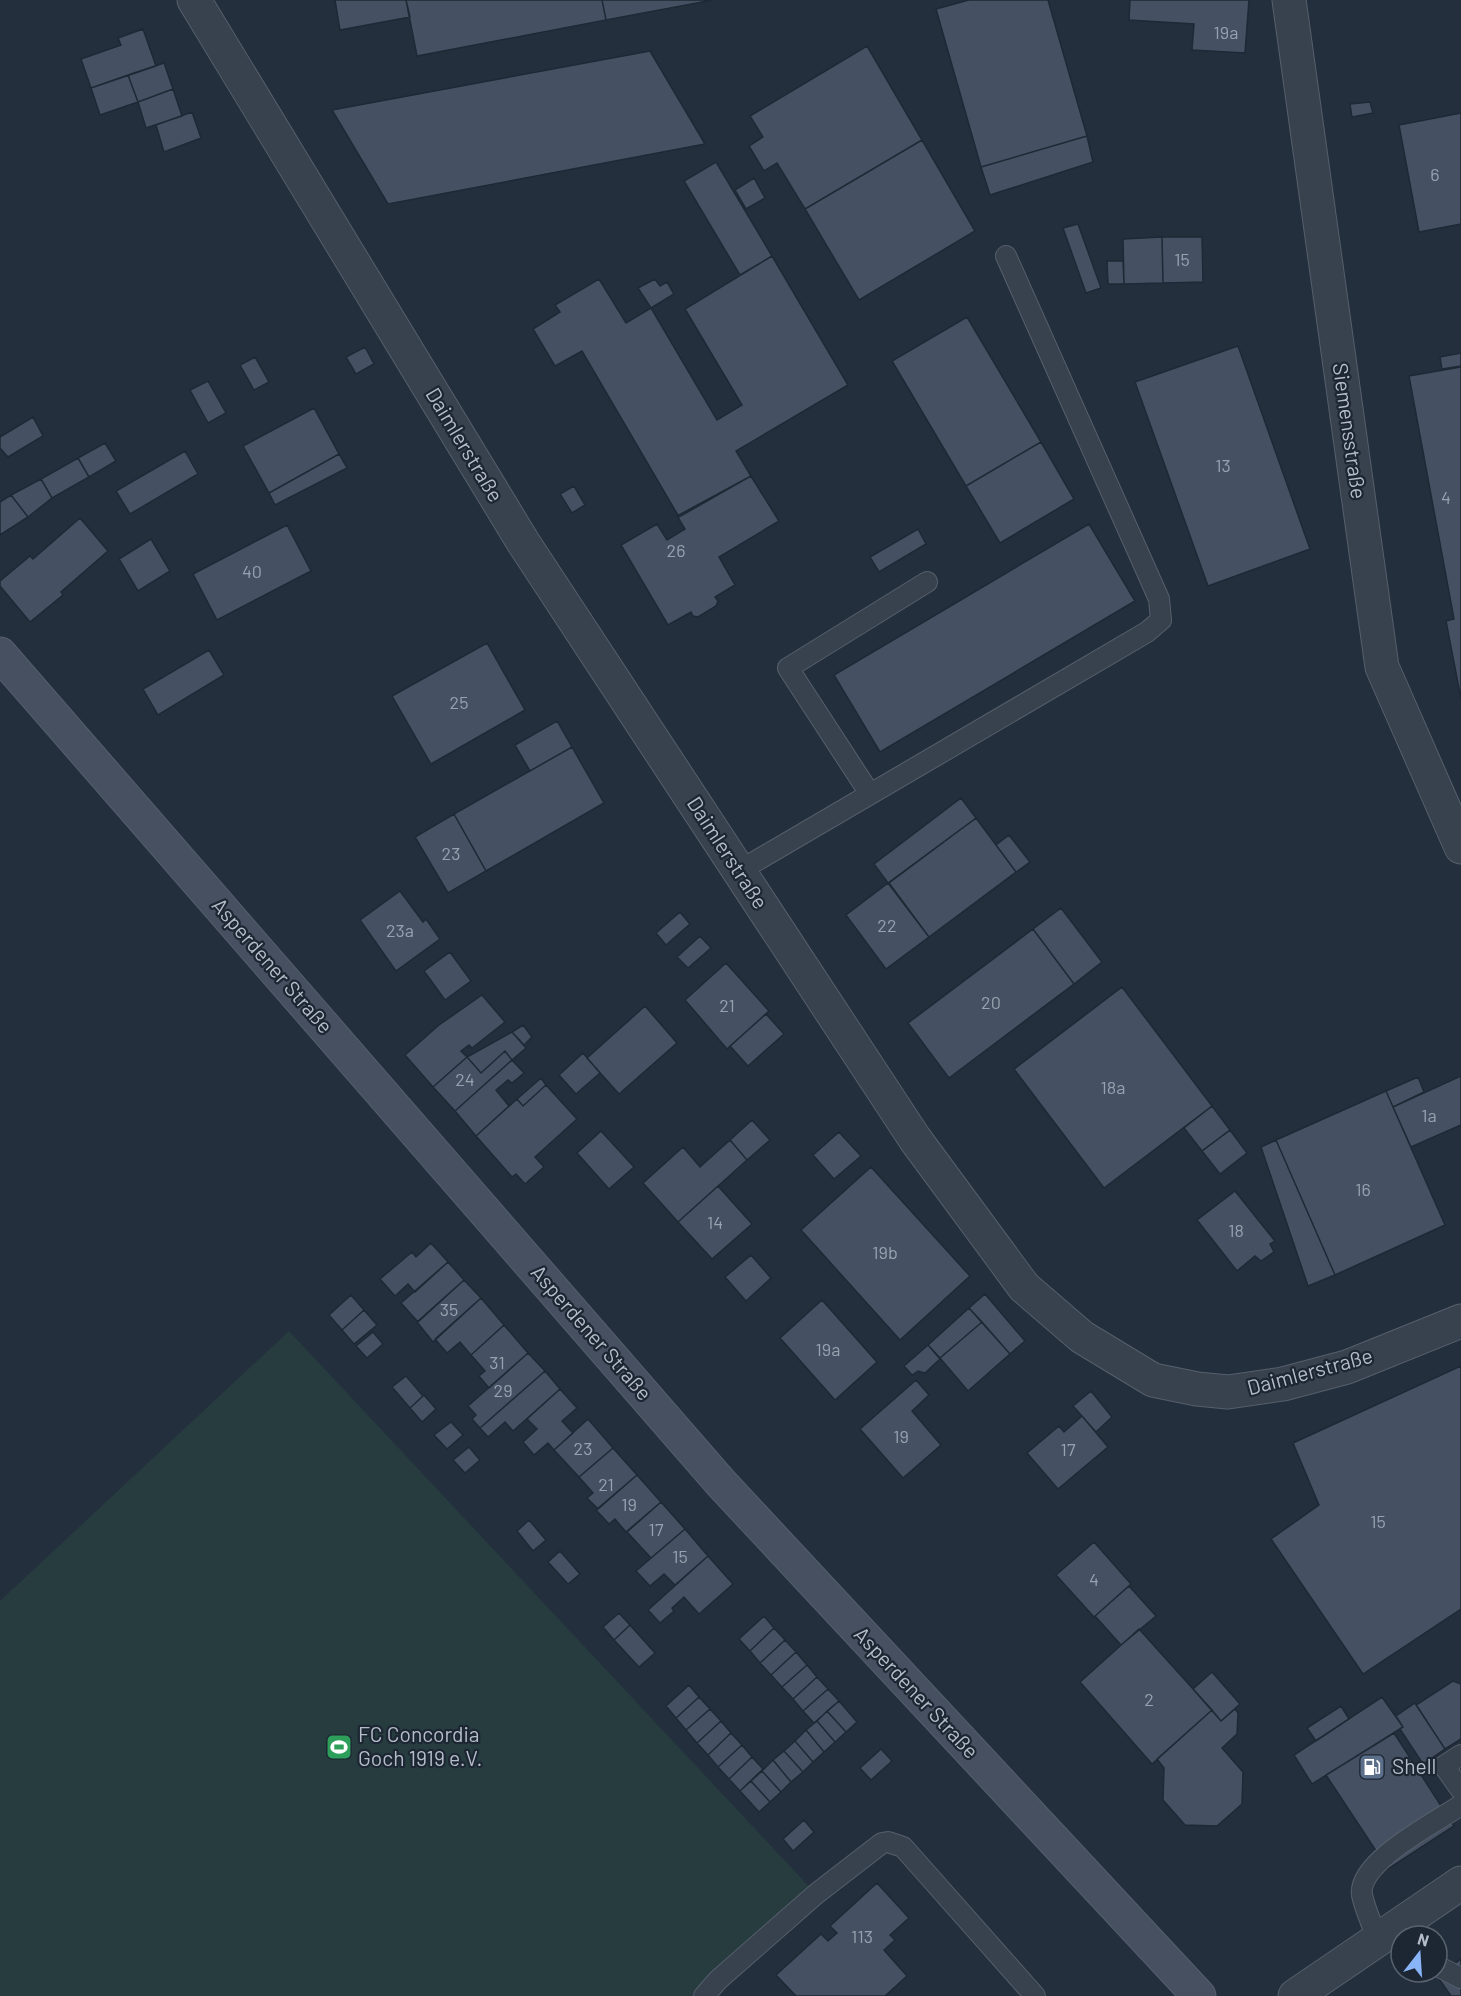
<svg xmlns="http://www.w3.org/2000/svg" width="1461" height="1996" viewBox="0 0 1461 1996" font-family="Barlow,sans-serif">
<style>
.green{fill:#263c3f}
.building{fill:#455162;stroke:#1f2835;stroke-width:1.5}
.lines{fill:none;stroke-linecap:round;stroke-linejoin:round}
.service-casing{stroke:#565f6c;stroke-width:22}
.minor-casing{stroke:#565f6c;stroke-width:35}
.tertiary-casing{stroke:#565f6c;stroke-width:35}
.secondary-casing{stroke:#565f6c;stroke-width:35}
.service{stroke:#38414e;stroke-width:20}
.minor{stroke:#38414e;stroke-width:33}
.tertiary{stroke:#38414e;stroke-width:33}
.secondary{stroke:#465061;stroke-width:33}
.labels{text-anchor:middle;stroke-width:4.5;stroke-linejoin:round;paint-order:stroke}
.number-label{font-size:18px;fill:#98a1af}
.street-label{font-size:21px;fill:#b4bcc9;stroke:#1d2633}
.poi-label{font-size:21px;fill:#b4bcc9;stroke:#1d2633;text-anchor:start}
</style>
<rect width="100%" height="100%" fill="#242f3e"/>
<path class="green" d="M289 1331 816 1894 704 1996H0V1601Z"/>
<path class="building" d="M335 0H406L410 17 340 30Z
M406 0H602L606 20 417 56Z
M602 0H713L606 20Z
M969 0H1048L1087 136 981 167 936 9Z
M1130 0H1249L1245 53 1192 50 1194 24 1129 20Z
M143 29 156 66 91 88 81 59 121 45 118 38Z
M867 46 922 140 805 209 777 163 764 171 749 146 763 137 750 116Z
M650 51 705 144 388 204 332 110Z
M164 63 173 89 138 102 128 75Z
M128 75 138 102 100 115 91 88Z
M173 89 182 116 146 128 138 102Z
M1370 102 1373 113 1352 117 1350 104Z
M192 112 201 138 164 152 156 125Z
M1461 113V224L1419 232 1399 125Z
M1087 136 1093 162 990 195 981 167Z
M922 140 975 231 859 300 805 209Z
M716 162 772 256 740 275 684 181Z
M754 178 765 198 746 209 735 190Z
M1078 224 1101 288 1086 293 1063 228Z
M1162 237H1202L1203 282 1163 283Z
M1162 237 1163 283 1124 284 1123 239Z
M772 256 848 385 736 451 751 476 679 517 582 351 555 366 533 329 560 312 555 305 599 279 626 323 651 308 717 420 742 405 685 309Z
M1107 261H1123L1124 284H1108Z
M655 279 660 286 667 282 674 294 651 308 638 288Z
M967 317 1041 442 966 486 892 361Z
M1238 346 1310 549 1208 586 1135 382Z
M365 347 374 364 356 374 346 357Z
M1461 353V366L1442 369 1440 357Z
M255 357 269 382 254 390 240 365Z
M1461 367V699L1446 621 1454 619 1409 376Z
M208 381 226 413 208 423 190 390Z
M314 408 339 454 269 493 243 446Z
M33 417 43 436 8 457 0 448V437Z
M1041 442 1074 499 1000 543 966 486Z
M105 443 116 461 89 477 78 458Z
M185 451 198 474 130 514 116 491Z
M339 454 347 468 275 505 269 493Z
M78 458 89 477 52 498 41 479Z
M749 473 779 521 719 557 735 585 715 597 718 601 716 606 698 617 693 616 691 612 668 625 621 545 657 524 667 540 685 529 677 516 751 476Z
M41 479 52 498 28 517 11 495Z
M574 486 585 505 572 513 560 494Z
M11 495 28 517 0 535V502Z
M80 518 108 551 61 592 63 595 30 622 0 586V581L30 556 33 559Z
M1089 524 1135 601 880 752 834 675Z
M287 525 311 571 217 620 193 574Z
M918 529 926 544 879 572 870 557Z
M151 539 170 571 138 591 119 559Z
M487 643 525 710 431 764 392 696Z
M209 650 224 675 158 715 143 689Z
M557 721 572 747 530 771 515 745Z
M572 747 604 803 486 871 454 814Z
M961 798 976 818 888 883 874 864Z
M454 814 486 871 448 893 415 837Z
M976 818 1016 872 929 937 889 883Z
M1009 835 1030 862 1015 873 1016 872 996 845Z
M888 883 929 937 886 969 846 915Z
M400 891 423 922 426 919 440 939 396 971 360 920Z
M1061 908 1102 962 1074 984 1033 929Z
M680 912 690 924 666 945 656 933Z
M1033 929 1074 984 949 1078 908 1023Z
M700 936 711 948 688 968 677 957Z
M450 952 471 981 445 1000 424 971Z
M726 963 769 1011 727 1049 685 1000Z
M1122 987 1212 1106 1104 1188 1014 1069Z
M482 995 505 1022 472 1048 469 1045 461 1051 467 1057 433 1087 405 1055 439 1025Z
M645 1006 677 1043 619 1094 587 1058Z
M766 1014 784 1034 748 1066 730 1046Z
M523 1025 532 1037 524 1045 512 1032Z
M512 1032 526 1048 512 1060 505 1051 481 1073 467 1057Z
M505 1051 512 1060 455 1111 433 1087 467 1057 481 1073Z
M583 1053 600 1073 576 1094 559 1075Z
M512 1060 524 1073 512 1083 508 1080 496 1090 509 1106 476 1136 455 1111Z
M1461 1076V1125L1411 1147 1393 1107Z
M1418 1077 1424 1092 1393 1107 1386 1091Z
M541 1078 546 1085 523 1106 517 1099Z
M546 1085 577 1119 535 1157 544 1167 525 1184 516 1174 512 1177 476 1136 517 1099 523 1106Z
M1386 1091 1445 1225 1335 1275 1276 1140Z
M1212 1106 1230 1130 1202 1151 1184 1128Z
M752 1120 770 1140 747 1160 730 1140Z
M1230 1130 1247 1153 1220 1174 1202 1151Z
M601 1131 634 1167 609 1189 577 1153Z
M839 1132 861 1156 834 1179 813 1155Z
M730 1140 747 1160 678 1222 643 1183 683 1147 700 1167Z
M1276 1140 1335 1275 1308 1286 1261 1147Z
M871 1167 970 1276 900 1340 801 1230Z
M718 1186 752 1224 712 1259 678 1222Z
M1235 1191 1275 1241 1270 1244 1274 1252 1261 1261 1255 1256 1237 1271 1197 1220Z
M431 1243 448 1262 415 1292 408 1284 395 1296 380 1279 412 1252 416 1257Z
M751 1255 771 1278 746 1301 725 1277Z
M448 1262 464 1280 418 1322 401 1303Z
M464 1280 481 1298 433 1342 417 1322Z
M985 1294 1025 1341 1010 1354 969 1308Z
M351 1295 364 1310 342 1330 329 1315Z
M481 1298 504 1325 471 1355 460 1342 447 1353 435 1339Z
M822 1300 877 1362 835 1400 780 1338Z
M969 1308 982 1322 940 1358 928 1345Z
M364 1310 377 1325 354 1344 342 1330Z
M982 1322 1010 1354 968 1391 940 1358Z
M504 1325 528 1353 489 1388 479 1376 485 1371 471 1355Z
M373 1332 383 1344 367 1358 356 1346Z
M928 1345 940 1359 925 1373 918 1371 912 1375 904 1366Z
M528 1353 545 1371 480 1428 472 1419 476 1415 468 1406Z
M1461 1366V1609L1363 1674 1271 1539 1319 1505 1293 1443Z
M545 1371 560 1389 513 1431 505 1422 488 1437 480 1428Z
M406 1376 423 1396 410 1408 392 1387Z
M916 1380 929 1395 912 1411 941 1445 903 1478 860 1429Z
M560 1389 577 1408 562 1421 573 1433 554 1450 548 1443 534 1455 523 1442 537 1429 527 1419Z
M1091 1391 1112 1417 1096 1432 1073 1406Z
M424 1395 436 1409 422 1422 410 1408Z
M1082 1416 1108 1447 1058 1489 1027 1453 1059 1426 1064 1432Z
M588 1419 613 1448 579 1477 554 1450Z
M451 1422 463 1435 447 1449 434 1435Z
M469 1447 480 1460 465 1473 453 1460Z
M613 1448 637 1475 598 1509 587 1498 593 1493 579 1477Z
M637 1475 661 1502 626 1532 615 1519 609 1524 596 1510Z
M661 1502 685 1529 651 1558 627 1532Z
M529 1520 546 1540 533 1551 517 1531Z
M685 1529 708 1556 675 1585 664 1574 650 1586 636 1571Z
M1094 1542 1131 1584 1094 1617 1056 1575Z
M560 1551 580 1574 568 1584 548 1562Z
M708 1556 733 1584 699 1614 684 1597 672 1608 674 1611 660 1623 648 1610Z
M1129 1586 1156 1616 1121 1645 1095 1616Z
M619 1613 630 1625 614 1640 603 1627Z
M764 1616 774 1628 750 1651 739 1639Z
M630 1625 655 1653 639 1667 614 1640Z
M774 1628 785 1640 760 1663 750 1651Z
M1139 1629 1212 1710 1152 1764 1080 1682Z
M785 1640 796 1652 771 1675 760 1663Z
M796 1652 807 1665 782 1687 771 1675Z
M807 1665 817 1677 793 1699 782 1687Z
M1212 1672 1240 1704 1221 1721 1193 1689Z
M817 1677 828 1689 803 1711 793 1699Z
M1453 1681 1461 1684V1739L1445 1749 1416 1705Z
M689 1685 699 1697 676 1718 666 1706Z
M828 1689 839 1701 814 1723 803 1711Z
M699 1697 710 1709 686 1730 676 1718Z
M1382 1697 1403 1727 1312 1784 1294 1755Z
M839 1701 857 1722 846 1732 827 1711Z
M1415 1703 1445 1749 1423 1764 1400 1729 1403 1727 1396 1716Z
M1341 1706 1349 1719 1316 1741 1307 1728Z
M710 1709 721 1721 697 1743 686 1730Z
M1235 1709 1238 1713 1237 1734 1222 1748 1243 1772 1242 1804 1217 1826 1185 1825 1163 1800 1164 1768 1157 1759 1212 1710 1221 1721Z
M827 1711 846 1732 835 1742 817 1721Z
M721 1721 731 1733 708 1755 697 1743Z
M817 1721 835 1742 824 1752 806 1730Z
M806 1730 824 1752 813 1762 795 1741Z
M731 1733 742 1745 718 1767 708 1755Z
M1394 1733 1454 1826 1388 1869 1326 1775Z
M795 1741 813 1762 803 1772 784 1751Z
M742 1745 752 1757 729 1779 718 1767Z
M881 1749 892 1761 871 1780 860 1768Z
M784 1751 803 1772 791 1782 773 1760Z
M752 1757 763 1769 740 1791 729 1779Z
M773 1760 791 1782 781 1792 762 1771Z
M762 1771 781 1792 770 1802 751 1781Z
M751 1781 770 1802 759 1812 740 1791Z
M804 1820 814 1832 793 1851 783 1839Z
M877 1883 909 1918 890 1935 895 1940 884 1950 907 1976 885 1996H796L776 1975 821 1934 828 1941 837 1933 830 1926Z
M1461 1959V1996H1451L1437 1976Z"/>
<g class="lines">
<g class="service-casing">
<path id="service" d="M870 794 788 668 927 582
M739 871 1147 632 1161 620 1159 599 1006 256
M1461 1755 1444 1766 1461 1790
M1411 1917 1421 1936
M1377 1940C1373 1925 1365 1910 1362 1895 1357 1862 1436 1822 1461 1805
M1437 1966 1461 1978
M704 1996 718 1980 816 1894 882 1843 888 1842 903 1847 1035 1996"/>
</g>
<g class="minor-casing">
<path id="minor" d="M194 0 523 542 915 1139 1024 1287 1082 1337 1153 1380 1197 1389 1228 1392 1283 1384 1347 1367 1461 1321
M1289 0 1382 667 1461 847"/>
</g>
<g class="tertiary-casing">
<path id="tertiary" d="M1295 1996 1461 1883"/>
</g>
<g class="secondary-casing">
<path id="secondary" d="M0 654 721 1483 1199 1996"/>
</g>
<use href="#service" class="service"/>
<use href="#minor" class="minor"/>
<use href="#tertiary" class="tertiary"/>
<use href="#secondary" class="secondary"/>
</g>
<defs>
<g id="stadium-square" transform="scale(1.35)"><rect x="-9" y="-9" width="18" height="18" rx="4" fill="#2e9e5b" stroke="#1d2633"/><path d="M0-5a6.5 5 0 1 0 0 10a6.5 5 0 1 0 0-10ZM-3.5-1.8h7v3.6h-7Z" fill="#fff"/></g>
<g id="fuel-square" transform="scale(1.35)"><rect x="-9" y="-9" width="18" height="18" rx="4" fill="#5c6f8a" stroke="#1d2633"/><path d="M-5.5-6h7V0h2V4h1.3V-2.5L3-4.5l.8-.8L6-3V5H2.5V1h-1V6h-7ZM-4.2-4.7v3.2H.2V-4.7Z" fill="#fff"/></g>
</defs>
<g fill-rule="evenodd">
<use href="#stadium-square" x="339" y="1747"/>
<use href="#fuel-square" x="1372" y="1767"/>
</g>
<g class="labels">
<g class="number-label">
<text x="1226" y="39">19a</text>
<text x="1435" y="181">6</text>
<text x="1182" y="266">15</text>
<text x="1223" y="472">13</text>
<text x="1446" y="504">4</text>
<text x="676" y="557">26</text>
<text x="252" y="578">40</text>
<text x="459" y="709">25</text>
<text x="451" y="860">23</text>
<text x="887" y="932">22</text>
<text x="400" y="937">23a</text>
<text x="991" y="1009">20</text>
<text x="727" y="1012">21</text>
<text x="465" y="1086">24</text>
<text x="1113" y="1094">18a</text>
<text x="1429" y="1122">1a</text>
<text x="1363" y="1196">16</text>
<text x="715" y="1229">14</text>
<text x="1236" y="1237">18</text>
<text x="885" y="1259">19b</text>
<text x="449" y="1316">35</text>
<text x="828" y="1356">19a</text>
<text x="497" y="1369">31</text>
<text x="503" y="1397">29</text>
<text x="901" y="1443">19</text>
<text x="583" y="1455">23</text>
<text x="1068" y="1456">17</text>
<text x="606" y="1491">21</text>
<text x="629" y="1511">19</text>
<text x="1378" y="1528">15</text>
<text x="656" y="1536">17</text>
<text x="680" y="1563">15</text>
<text x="1094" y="1586">4</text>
<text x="1149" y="1706">2</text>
<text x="862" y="1943">113</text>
</g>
<g class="street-label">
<text transform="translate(1349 431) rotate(82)" y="7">Siemensstraße</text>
<text transform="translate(464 445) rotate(59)" y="7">Daimlerstraße</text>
<text transform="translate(727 853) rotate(57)" y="7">Daimlerstraße</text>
<text transform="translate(272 966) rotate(49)" y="7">Asperdener Straße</text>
<text transform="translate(591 1333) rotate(49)" y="7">Asperdener Straße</text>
<text transform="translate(1310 1372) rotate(-15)" y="7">Daimlerstraße</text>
<text transform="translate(916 1693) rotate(47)" y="7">Asperdener Straße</text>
</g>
<g class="poi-label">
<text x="358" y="1742">FC Concordia<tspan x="358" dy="24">Goch 1919 e.V.</tspan></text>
<text x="1392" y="1774">Shell</text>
</g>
</g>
<g transform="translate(1419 1954) rotate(17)"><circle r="28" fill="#1d2633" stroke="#59626f" stroke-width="1.5"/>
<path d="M0-4.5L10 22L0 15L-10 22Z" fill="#8ab4f8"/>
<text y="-9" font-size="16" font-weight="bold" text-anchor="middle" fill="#b4bcc9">N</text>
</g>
</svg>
